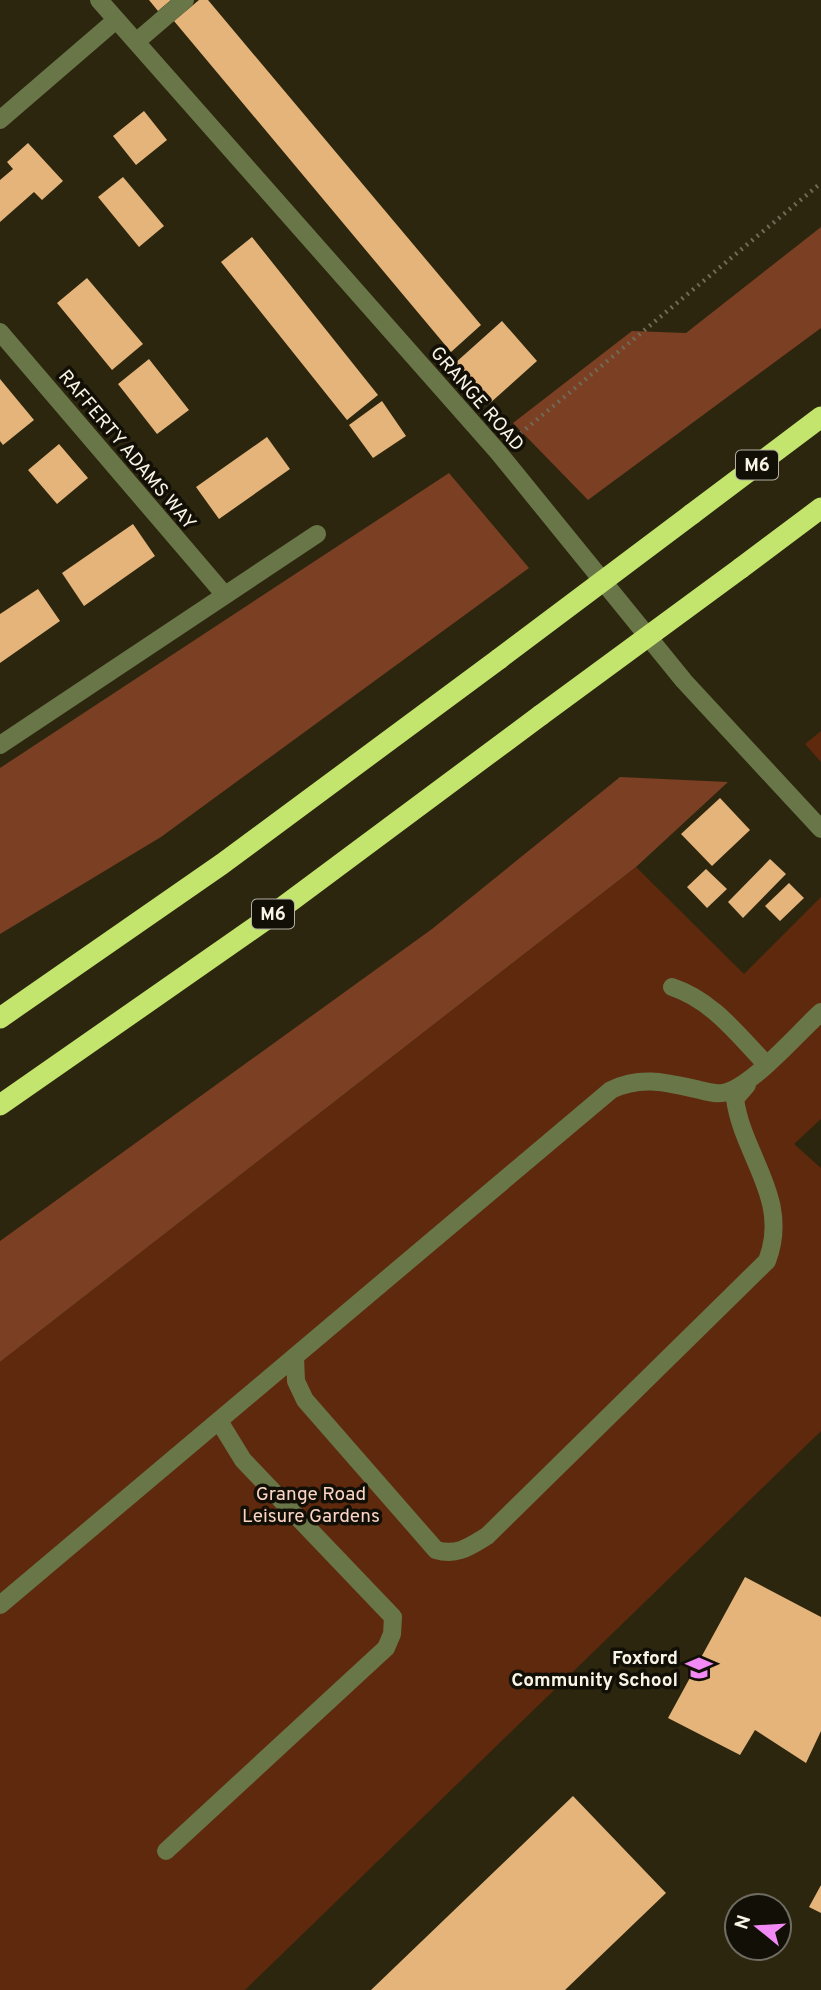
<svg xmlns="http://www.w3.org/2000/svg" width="821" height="1990" viewBox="0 0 821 1990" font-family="Overpass,sans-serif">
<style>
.green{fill:#5f290d}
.forest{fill:#7b3f24}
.building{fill:#e4b47b}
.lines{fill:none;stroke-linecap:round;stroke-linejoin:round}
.path{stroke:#706b56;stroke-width:4.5;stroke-dasharray:2 5;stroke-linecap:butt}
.minor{stroke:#687648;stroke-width:18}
.highway{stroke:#c4e56d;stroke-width:21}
.highway-bridge{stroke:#c4e56d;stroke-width:21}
.labels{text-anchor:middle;stroke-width:7;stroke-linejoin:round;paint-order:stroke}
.shield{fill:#120f06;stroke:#b4b0a3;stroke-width:2}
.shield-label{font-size:18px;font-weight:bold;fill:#f9f5e6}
.street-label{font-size:19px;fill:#f9f5e6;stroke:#120f06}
.park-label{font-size:19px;fill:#fbd4c4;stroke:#120f06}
.poi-label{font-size:19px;font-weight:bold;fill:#f9f5e6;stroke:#120f06;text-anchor:end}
</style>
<rect width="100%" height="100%" fill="#2c260e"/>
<path class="green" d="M821 731V762L805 744Z
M636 867 744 974 821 897V1119L794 1144 821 1168V1431L245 1990H0V1362Z"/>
<path class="forest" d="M821 227V328L588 500 513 423 632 331 686 333Z
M449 473 529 568 161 837 0 934V768Z
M620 777 728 782 636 867 0 1362V1241L432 929Z"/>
<path class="building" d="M149 0H171L158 11Z
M199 0H208L481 325 451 352 174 21Z
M144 111 167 140 136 165 113 136Z
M28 143 63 181 42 200 34 192 0 222V180L13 169 7 162Z
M123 177 164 226 139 247 98 197Z
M252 237 378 395 347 420 221 262Z
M87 278 143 344 112 370 57 303Z
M502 321 537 361 489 404 454 364Z
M149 359 189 410 157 434 118 384Z
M0 379 34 420 3 445 0 441Z
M382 401 406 436 373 458 349 425Z
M267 437 290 469 219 519 196 487Z
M59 444 88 478 57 504 28 470Z
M133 524 155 556 84 606 62 573Z
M38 589 60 621 0 663V614Z
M720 798 750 830 712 866 681 834Z
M770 859 786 874 743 918 728 902Z
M706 869 727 889 707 908 687 887Z
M789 883 804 898 780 921 765 906Z
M745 1577 821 1617V1731L806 1763 755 1730 740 1755 668 1718Z
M573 1796 666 1893 565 1990H371Z
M821 1885V1913L809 1907Z"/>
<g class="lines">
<path class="path" d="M515 438 821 183"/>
<path class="minor" d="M99 0 498 452 684 681 821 829
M136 42 185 0
M0 120 116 20
M0 332 224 594
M0 745 317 534
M672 987C712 1000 738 1035 766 1064
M295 1357 296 1381 305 1400 436 1550C457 1556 469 1547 487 1536L767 1261C791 1199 743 1157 735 1099L747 1085
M0 1605 611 1090C642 1075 668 1083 700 1090 708 1092 718 1095 727 1092 755 1083 798 1033 821 1012
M166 1851 386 1648 392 1634 393 1617 243 1460 219 1421"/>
<path class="highway" d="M692 514 821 417
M741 568 821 508
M0 1018 222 864 499 659
M0 1105 264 921 541 715"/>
<path class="highway-bridge" d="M499 659 692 514
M541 715 741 568"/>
</g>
<defs>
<g id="school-bare" transform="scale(2.1)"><path d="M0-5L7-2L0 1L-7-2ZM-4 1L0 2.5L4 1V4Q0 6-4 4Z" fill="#f18af4" stroke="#120f06" stroke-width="2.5" paint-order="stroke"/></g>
</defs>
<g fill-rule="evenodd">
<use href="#school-bare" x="699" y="1668"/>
</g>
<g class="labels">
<g class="shield">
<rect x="736" y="450.5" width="42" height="29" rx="5"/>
<rect x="252" y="899.5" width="42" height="29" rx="5"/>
</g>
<g class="shield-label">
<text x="757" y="471">M6</text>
<text x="273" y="920">M6</text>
</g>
<g class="street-label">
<text transform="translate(478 398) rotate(49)" y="7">GRANGE ROAD</text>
<text transform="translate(128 449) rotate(50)" y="7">RAFFERTY ADAMS WAY</text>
</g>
<g class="park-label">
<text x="311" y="1500">Grange Road<tspan x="311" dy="22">Leisure Gardens</tspan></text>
</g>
<g class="poi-label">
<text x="678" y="1664">Foxford<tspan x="678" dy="22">Community School</tspan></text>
</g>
</g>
<g transform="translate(758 1927) rotate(288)"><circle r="33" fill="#120f06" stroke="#6e6b60" stroke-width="2"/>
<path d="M0-5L12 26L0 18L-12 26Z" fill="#f18af4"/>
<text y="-10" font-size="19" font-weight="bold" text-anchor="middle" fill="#f9f5e6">N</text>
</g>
</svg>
